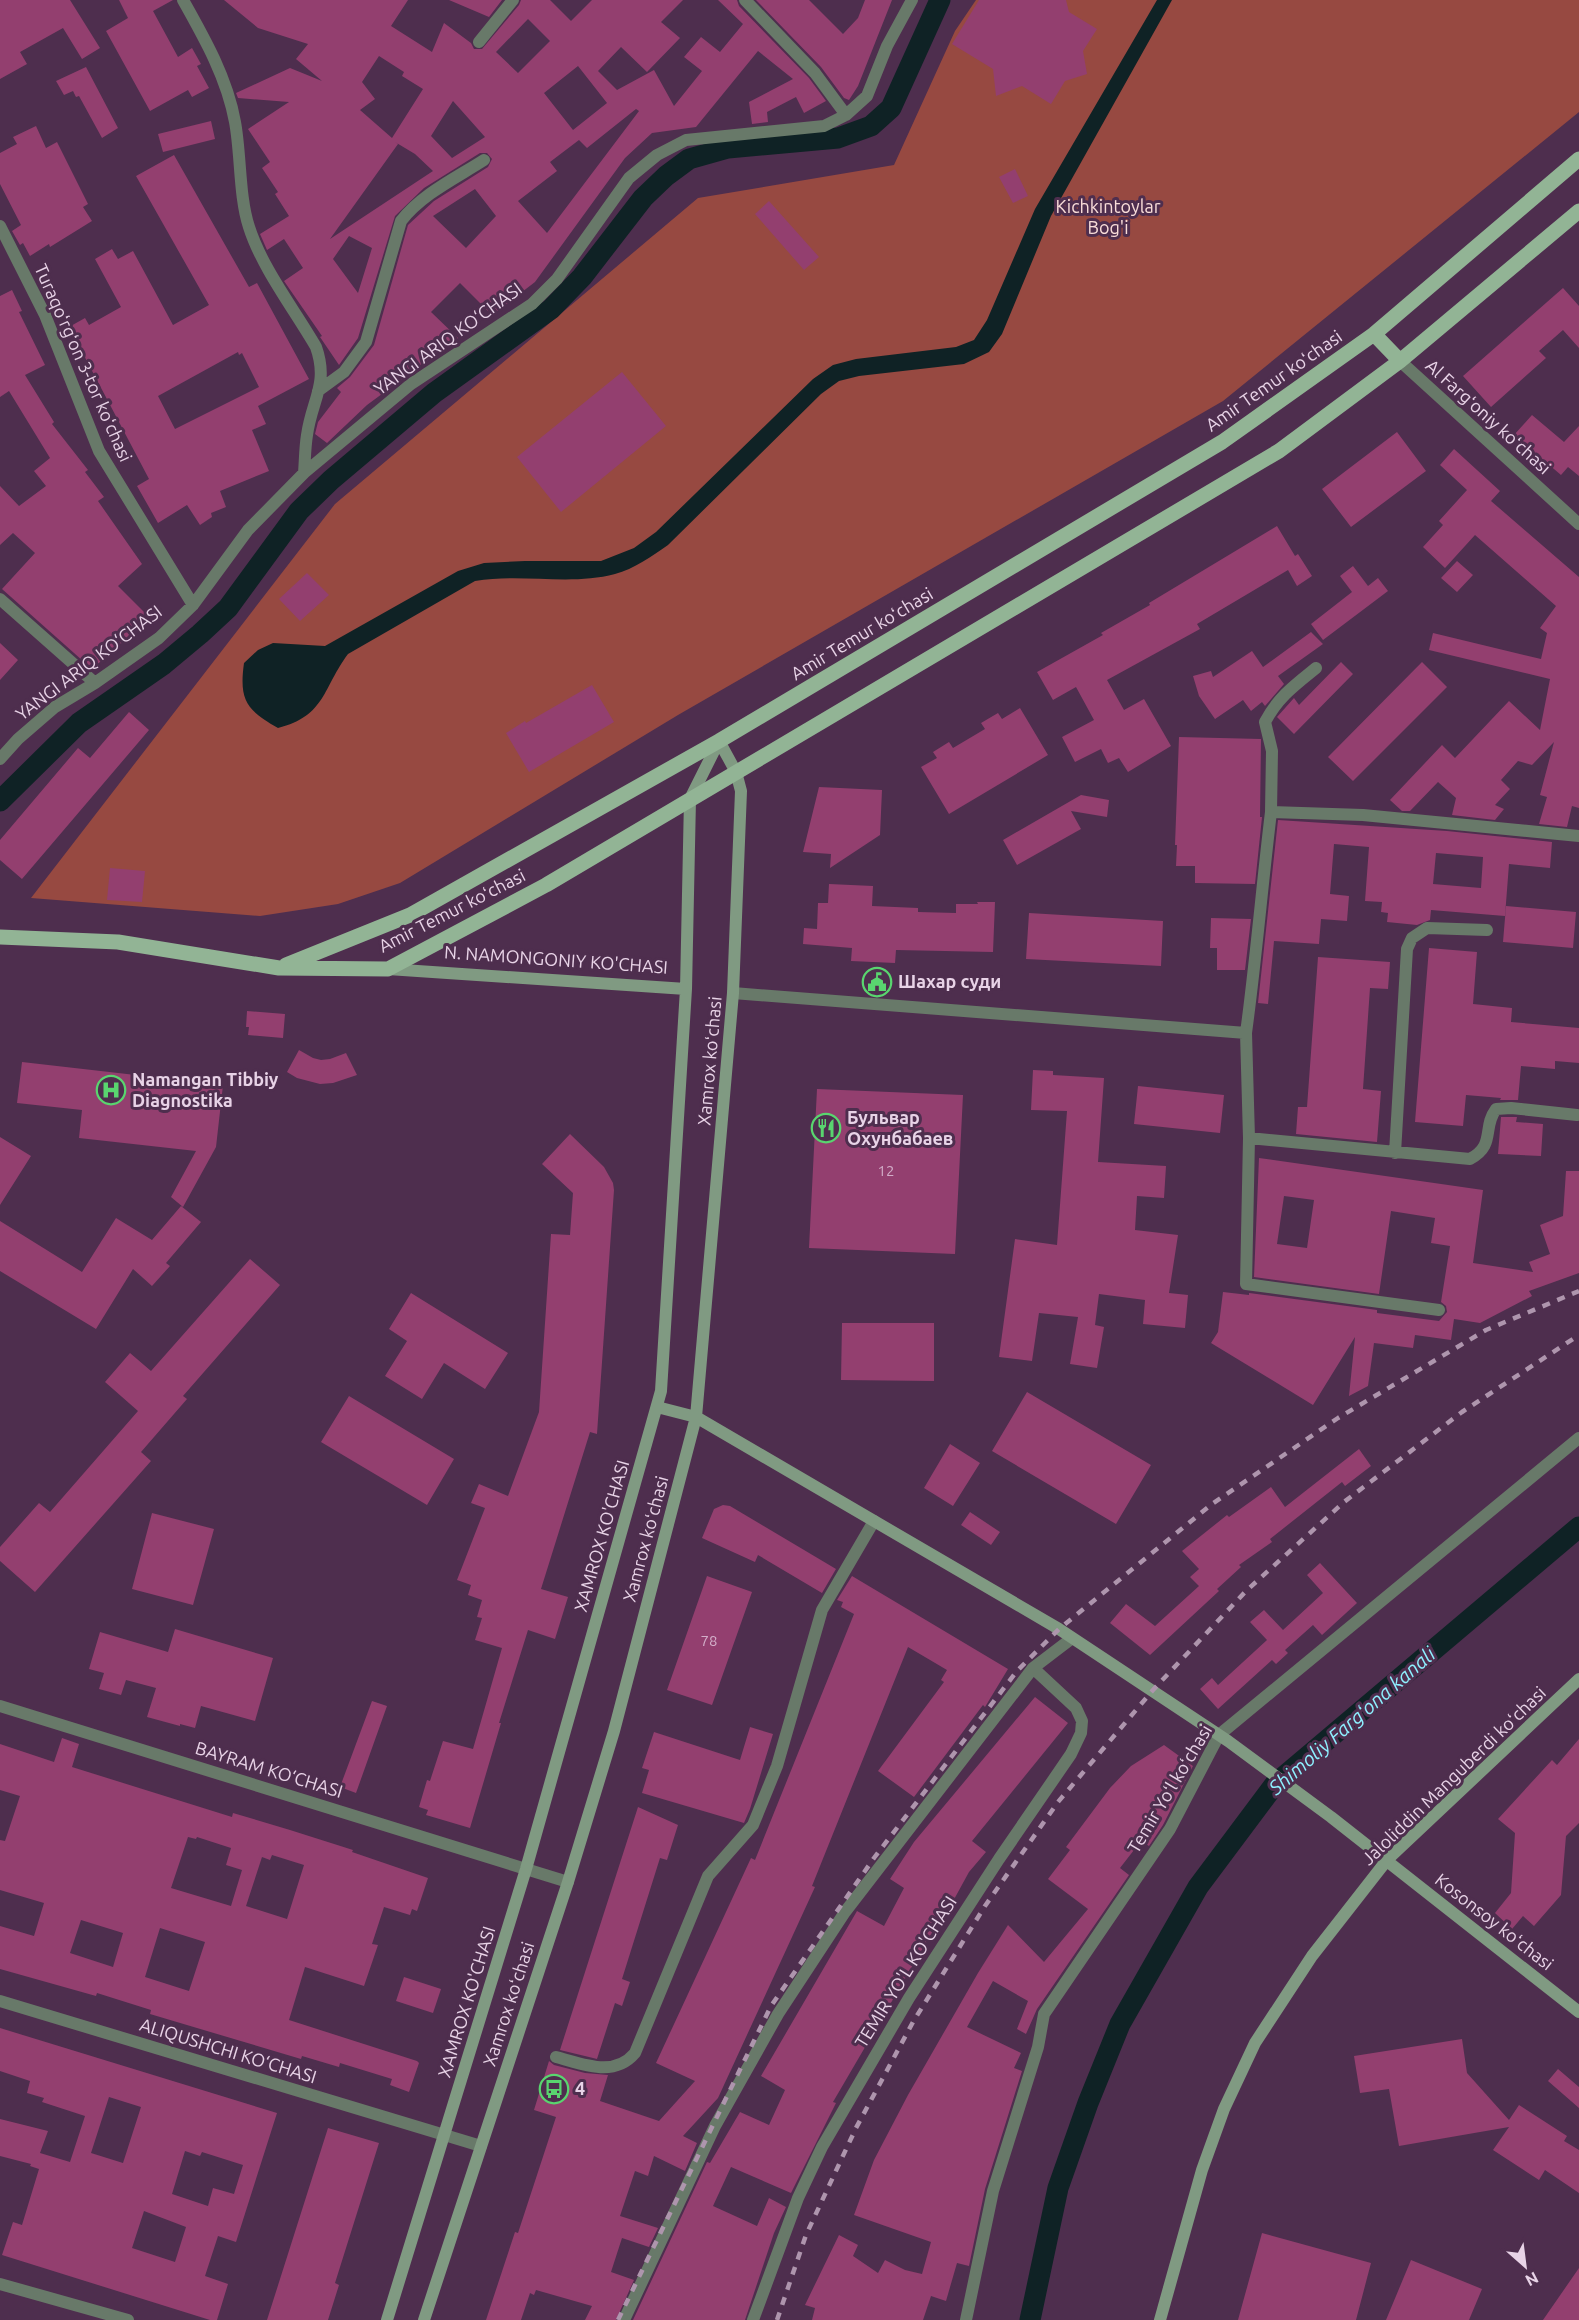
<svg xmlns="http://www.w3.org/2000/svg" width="1579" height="2320" viewBox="0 0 1579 2320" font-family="Ubuntu,sans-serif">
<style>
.green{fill:#974941}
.water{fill:#0f2225}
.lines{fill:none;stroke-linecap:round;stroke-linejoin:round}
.canal{stroke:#0f2225;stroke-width:21}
.building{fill:#933f6f;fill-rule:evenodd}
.minor{stroke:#687969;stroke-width:12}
.tertiary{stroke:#687969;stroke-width:12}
.secondary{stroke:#809a82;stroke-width:12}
.primary{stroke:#92b495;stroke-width:15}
.rail{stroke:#ae95ad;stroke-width:4.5;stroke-dasharray:8 8;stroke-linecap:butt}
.labels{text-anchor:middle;stroke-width:6;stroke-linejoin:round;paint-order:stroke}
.number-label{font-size:15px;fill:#d3aec9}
.park-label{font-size:18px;fill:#f9ddd9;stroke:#4e2e4e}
.street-label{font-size:18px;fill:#e8d3e7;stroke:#4e2e4e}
.poi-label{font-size:18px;font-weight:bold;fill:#e8d3e7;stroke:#4e2e4e;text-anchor:start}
.water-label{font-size:20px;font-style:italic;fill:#8ef1ff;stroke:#4e2e4e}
</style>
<rect width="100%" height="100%" fill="#4e2e4e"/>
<path class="green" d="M976 0H1579V112L1223 401 678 715 400 883 338 904 260 916 31 898 335 504 698 198 894 165 955 31Z"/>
<path class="water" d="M1157 0H1172L1051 216 1002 334 989 352 964 364 859 376 839 381 821 394 668 545C652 556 634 569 615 574 570 586 521 573 475 581L348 654C323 687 326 716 278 728 246 710 239 700 244 663L258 650 273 643 325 646 458 571 484 563 525 561H601L634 548 656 532 813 379 833 365 856 359 956 347 974 340 987 320 1035 209Z"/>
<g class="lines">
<path class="canal" d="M0 801 79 723 164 664 200 634 228 608 299 511 331 480 434 393 551 309 582 277 643 198 666 176 689 159 728 148 838 138 871 126 891 108 940 0
M1030 2320 1058 2188 1088 2103 1120 2024 1198 1887 1275 1784 1579 1527"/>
</g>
<path class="building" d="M0 0H70L100 48 82 59 63 28 20 52 27 64 0 79Z
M119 0H173L153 11 178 57 192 48 201 64 197 66 209 88 192 97 188 90 150 111 106 31 128 18Z
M224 0H408L391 26 432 52 444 23 471 43 474 49H482L519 5 521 0H550L571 21 592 0H683L661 22 680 38 647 72 621 47 598 71 617 90 654 70 674 106 702 71 684 57 701 37 720 52 743 24 718 0H737L739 6 809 78 826 101 804 113 796 97 767 112 768 122 752 124 749 102 793 79 758 51 696 127 652 133 625 158 535 282 492 315 460 283 431 312 458 338 367 405 327 443 315 434 318 422 341 392 337 388 350 377 374 345 408 225 434 201 488 167 492 159 487 153H480L424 188 395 216 358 338 339 365 320 337 322 336 284 281 303 268 284 239 267 250 260 234 289 216 275 194 278 192 262 168 270 162 248 129 289 102 238 98 236 93 290 68 322 81 296 59 308 44 258 28ZM528 19 550 41 518 73 496 52ZM379 56 404 72 402 76 423 89 392 138 360 110 375 99 362 82ZM578 66 607 103 573 130 544 93ZM453 101 485 137 452 158 431 136ZM636 109 639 111 547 233 518 201 557 171 550 162 579 140 587 148ZM395 142 415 154 433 171 330 239 398 144ZM475 189 496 216 466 248 433 216ZM349 236 372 248 358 293 333 259Z
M449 0H502L489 17Z
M756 0H809L843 34 858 18 865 0H892L858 86 849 100 844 98 821 67Z
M979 0H1066L1069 12 1097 29 1083 51 1087 74 1065 81 1051 104 1022 86 996 96 993 69 952 44Z
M86 67 118 128 102 138 79 96 76 97 73 91 64 95 56 81Z
M211 121 215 139 163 152 158 134Z
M36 126 46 148 57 142 88 204 83 207 92 221 50 247 49 244 30 256 23 243 20 245 12 231 21 225 0 184V153L17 144 13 137Z
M174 155 249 287 257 283 309 379 258 406 266 424 252 430 269 471 220 491 226 507 211 513 212 517 200 525 187 505 158 523 137 486 149 479 69 327 85 318 89 325 121 307 95 259 112 249 118 259 133 251 173 325 209 305 136 176ZM238 352 239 355 242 353 259 387 175 429 158 396Z
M1015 169 1028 196 1013 203 999 177Z
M769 201 819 257 804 270 755 214Z
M1563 288 1579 306V348L1563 330 1539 351 1546 358 1491 407 1463 376Z
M12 290 22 311 19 312 45 365 25 375 54 422 52 424 88 470 85 472 104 497 98 501 142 564 118 586 150 618 92 669 2 589 35 553 13 533 0 545V486L19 506 46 486 34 471 50 458 9 391 0 397V296Z
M622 372 666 426 561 512 517 457Z
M1532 415 1564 442 1579 426V476L1568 467 1561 475 1514 435Z
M1397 432 1426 471 1351 527 1322 489Z
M1454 449 1500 491 1491 501 1579 577V808L1572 806 1567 827 1539 824 1547 797 1540 795 1554 742 1532 765 1518 761 1501 780 1510 789 1495 805 1504 809 1495 820 1452 815 1456 798 1438 782 1410 811H1402L1390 800 1442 745 1455 758 1509 701 1540 730 1550 679 1429 650 1433 633 1541 659 1547 633 1540 628 1556 606 1475 535 1445 568 1423 547 1443 525 1439 521 1467 490 1440 465Z
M1277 526 1295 556 1298 554 1312 576 1297 586 1288 570 1197 624 1200 629 1107 680 1124 710 1144 699 1171 746 1128 772 1119 758 1108 763 1101 749 1075 762 1062 737 1094 720 1076 687 1053 700 1037 672 1103 635 1101 633 1150 605 1149 603Z
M1457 561 1473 575 1457 592 1441 578Z
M1353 566 1368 586 1378 578 1388 591 1323 640 1311 624 1352 592 1340 576Z
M307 573 329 595 300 621 279 599Z
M1311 632 1323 644 1278 676 1284 684 1265 706 1262 702 1251 711 1243 700 1215 719 1199 696 1193 676 1211 671 1213 677 1252 651 1263 667Z
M0 643 18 660 0 680Z
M1341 662 1353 674 1294 734 1277 717 1294 698 1299 705Z
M1422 662 1447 687 1353 781 1328 757Z
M592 685 614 722 529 772 506 733 525 721 526 723Z
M1020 708 1048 755 949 814 921 767 937 758 933 752 949 742 953 748 985 729 981 723 998 713 1002 719Z
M129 712 149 730 22 879 0 860V840L78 748 90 758Z
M1179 737 1261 739 1260 817H1262L1255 884 1195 883V866H1176L1177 845H1175Z
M819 787 882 790 880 835 830 868 831 854 803 852Z
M1081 795 1109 800 1107 817 1071 811 1081 829 1017 865 1003 840Z
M1278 820 1447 831 1552 842 1550 868 1509 864 1505 916 1431 910 1430 920 1417 925 1387 922 1388 913 1381 912 1382 902 1365 901 1369 847 1334 844 1330 894 1349 896 1347 921 1321 919 1319 944 1274 941 1268 1004 1258 1003ZM1436 853 1483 857 1481 888 1433 884Z
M110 868 145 871 142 902 107 900Z
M829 884 873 886 872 906 918 908V912L956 913V904H978L977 902H995L993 952 896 950 895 963 851 961 852 948 803 944 804 928 817 929 818 903H828Z
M1506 906 1576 912 1573 948 1503 942Z
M1029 913 1163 921 1161 966 1026 959Z
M1211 918 1251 919 1245 970H1217V948H1210Z
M1429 948 1477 952 1473 1004 1512 1008 1511 1022 1579 1028V1063L1555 1061V1069L1521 1066 1518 1100H1500L1501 1098 1466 1095 1463 1126 1415 1122Z
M1318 957 1390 962 1388 989 1370 988 1363 1089 1381 1091 1377 1142 1296 1134 1298 1107H1307Z
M247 1011 285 1014 283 1038 248 1035 249 1027H246Z
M299 1050 313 1058 321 1060 330 1059 346 1053 357 1075 333 1083 320 1084 297 1078 287 1072Z
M22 1062 223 1085 216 1147 183 1207 171 1197 196 1151 79 1138 82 1110 17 1103Z
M1033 1070 1053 1071V1075L1104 1078 1098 1162 1166 1166 1164 1198 1137 1196 1135 1230 1178 1235 1169 1293 1188 1295 1185 1328 1143 1324 1145 1300 1099 1294 1095 1325 1104 1327 1097 1368 1070 1364 1078 1317 1039 1313 1032 1361 999 1357 1015 1239 1057 1245 1067 1111 1031 1110Z
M1138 1086 1224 1095 1220 1133 1134 1124Z
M817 1089 963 1095 955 1254 809 1248Z
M1501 1117H1517L1516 1122 1543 1124 1541 1156 1498 1154Z
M570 1134 604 1167 613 1183 614 1190 597 1434 590 1432 541 1589 568 1597 555 1639 528 1630 499 1723H501L470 1828 426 1815 428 1810 419 1807 427 1780 430 1781 443 1741 473 1749 502 1648 475 1640 482 1618 477 1617 482 1600 468 1595 471 1585 457 1580 485 1508 471 1503 479 1484 508 1496 539 1412 551 1234 570 1235 573 1193 542 1164Z
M0 1137 31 1156 0 1205Z
M1259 1158 1483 1190 1473 1263 1533 1272 1529 1262 1550 1254 1540 1225 1563 1216 1566 1171H1579V1273L1529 1291 1532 1296 1480 1323 1454 1319 1451 1340 1415 1335 1413 1348 1374 1343 1368 1386 1349 1396 1355 1337 1313 1405 1211 1343 1218 1332 1223 1292 1249 1295V1293L1377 1310V1313L1439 1321 1447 1312 1446 1306 1441 1302 1450 1246 1431 1243 1435 1218 1391 1211 1379 1294 1254 1277ZM1284 1196 1314 1200 1307 1248 1277 1244Z
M181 1206 201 1222 166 1263 170 1266 152 1286 133 1269 96 1329 0 1271V1221L82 1272 116 1218 152 1240Z
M250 1259 280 1285 183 1396 187 1399 141 1452 151 1461 35 1592 0 1561V1547L39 1503 50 1512 138 1411 105 1382 130 1353 151 1371Z
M411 1293 508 1353 485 1389 444 1363 422 1399 385 1376 407 1341 389 1329Z
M842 1323H934V1381L841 1380Z
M1027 1392 1151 1465 1116 1524 992 1451Z
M349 1396 454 1459 427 1505 321 1442Z
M950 1444 980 1463 953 1506 924 1488Z
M1359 1449 1371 1466 1345 1486 1342 1482 1270 1539 1272 1542 1239 1565 1241 1567 1217 1589 1219 1591 1150 1655 1110 1623 1126 1604 1155 1626 1199 1586 1190 1577 1199 1569 1182 1551 1227 1515 1229 1517 1271 1487 1285 1507Z
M723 1505 730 1506 836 1569 822 1593 758 1555 755 1562 702 1538 714 1509Z
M970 1512 1000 1532 991 1545 961 1525Z
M152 1513 214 1529 193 1605 132 1589Z
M1320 1563 1357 1603 1322 1635 1313 1625 1285 1650 1288 1653 1276 1664 1272 1660 1218 1709 1200 1689 1212 1678 1218 1685 1267 1640 1250 1622 1264 1610 1283 1630 1323 1593 1307 1575Z
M707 1576 752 1592 712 1705 667 1690Z
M852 1576 1008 1669 985 1707 983 1705 914 1797 878 1771 944 1682 941 1680 947 1670 908 1647 812 1886 815 1887 718 2098 683 2136 697 2143 685 2171 654 2156 648 2176 635 2171 620 2216 658 2228 649 2247 622 2238 611 2272 634 2280 616 2320H585L592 2306 536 2290 534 2295 530 2293 521 2320H486L515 2232 518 2233 556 2117 534 2110 549 2061 554 2065 585 2073 608 2075 600 2101 659 2121 695 2081 656 2063 751 1858 755 1860 854 1614 841 1607 843 1602 837 1600Z
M175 1629 273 1658 255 1721 201 1706 195 1728 180 1724V1726L147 1717 156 1688 126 1680 121 1695 99 1689 104 1673 89 1669 100 1632 168 1652Z
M1035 1697 1068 1723 972 1841 986 1852 969 1872 940 1925 937 1924 833 2102 836 2103 791 2193 731 2167 713 2206 757 2226 769 2198 786 2207 774 2233 745 2320H633L707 2162 710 2163 740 2112 769 2125 785 2090 761 2076 857 1911 884 1926 904 1888 890 1879 914 1842Z
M372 1701 387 1706 356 1793 340 1787Z
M750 1727 773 1734 750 1809 744 1823 642 1793 649 1770 642 1768 654 1732 740 1760Z
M62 1738 79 1744 72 1767 232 1817 233 1813 290 1830 353 1850 352 1852 428 1878 417 1911 412 1909 410 1915 384 1907 372 1944 378 1945 364 1986 305 1967 289 2020 417 2061 419 2063 409 2092 390 2085 392 2079 340 2063 339 2067 302 2056 301 2059 150 2014 151 2010 97 1993 96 1996 0 1969V1926L34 1936 44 1903 0 1890V1840L5 1841 20 1796 0 1790V1744L54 1762ZM188 1837 196 1839 197 1837 231 1848 226 1865 242 1870 231 1906 171 1888ZM272 1855 304 1865 287 1919 246 1906 262 1857 270 1860ZM81 1920 123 1933 113 1967 70 1953ZM160 1928 205 1942 189 1991 145 1977Z
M1579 1739V1823L1566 1836 1561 1895 1534 1926 1523 1916 1512 1929 1495 1913 1511 1893 1515 1833 1498 1819 1552 1760 1557 1765Z
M1164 1745 1193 1766 1163 1825 1149 1846 1141 1841 1120 1868 1129 1875 1037 2009 1026 2034 1017 2029 1028 2001 993 1981 967 2027 1021 2053 1014 2068 1022 2071 985 2189 969 2266 957 2263 946 2301 931 2296 923 2320H812L815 2308 805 2305 839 2235 858 2245 853 2256 878 2273 885 2260 905 2270 922 2274 931 2242 854 2215 874 2160 908 2095 978 1973 1008 1925 1044 1962 1088 1909 1048 1879 1070 1850 1066 1847 1110 1788 1131 1766Z
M638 1807 678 1825 667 1860 660 1858 622 1979 630 1982 622 2006 615 2003 597 2059 589 2057 560 2050Z
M404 1977 441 1989 433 2013 396 2001Z
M0 2028 277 2113 236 2242 218 2236 205 2276 228 2284 217 2320H210L2 2255 13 2222 22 2225 39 2169 30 2166 31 2164 0 2156V2119L48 2131 40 2153 70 2162 85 2116 42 2102 44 2098 27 2093 30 2081 0 2071ZM109 2097 141 2107 123 2163 91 2153ZM185 2151 200 2156 202 2152 243 2165 234 2194 213 2188 208 2206 172 2194ZM144 2211 186 2227 175 2262 132 2248Z
M1462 2039 1467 2073 1509 2120 1519 2105 1567 2136 1564 2141 1579 2150V2193L1545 2170 1539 2180 1493 2150 1509 2127 1399 2146 1389 2089 1360 2093 1354 2056Z
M1558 2069 1579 2087V2108L1548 2081Z
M328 2128 379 2143 335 2283 339 2285 328 2320H267Z
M1262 2233 1371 2263 1356 2320H1238Z
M1411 2260 1482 2289 1469 2320H1386Z
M1579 2268V2320H1543Z"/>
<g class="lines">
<path class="minor" d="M183 0C205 39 227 78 235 122 241 154 239 197 249 227 262 268 294 309 316 347 329 384 312 399 307 435 305 447 305 460 304 473
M745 0 815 73 846 115
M479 42 513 0
M0 226 45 315 99 451 193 605
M1400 361 1579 524
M318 391 344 372 366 342 401 221C422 194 456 178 484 160
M0 599 95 683
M0 759 18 739 55 707 95 683 159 638 193 605 248 530 304 473 411 384 532 304 557 279 629 178 657 155 686 140 824 126 846 115 867 96 887 46 912 0
M1271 812 1272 751 1265 722C1278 697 1295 685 1316 668
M733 993 1246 1033 1249 1138 1246 1284 1439 1310
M1246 1033C1256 959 1262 886 1271 812L1363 815 1579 836
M1249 1138 1470 1159C1496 1145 1482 1128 1496 1109L1511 1108 1577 1115
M1395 1153 1407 949 1412 938 1427 928 1487 930
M0 1706 568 1882
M0 2001 481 2146
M556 2057C583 2064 614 2078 635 2053L708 1876 753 1825 777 1766 822 1610 874 1521
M0 2284 128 2320
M624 2320 715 2126 778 2014 845 1912 1033 1668 1071 1639
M753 2320 798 2198 822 2147 909 1998 999 1859 1071 1754 1081 1733 1082 1721 1076 1708 1033 1668"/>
<path class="tertiary" d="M966 2320 993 2191 1038 2047 1044 2014 1170 1829 1219 1735 1579 1438"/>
<path class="secondary" d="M388 969 686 989
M657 1407 696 1417 1059 1629 1228 1741 1331 1817 1579 2012
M387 2320 526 1869 661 1391 686 989 690 799 719 741
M424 2320 568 1882 614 1731 696 1417 733 993 741 791 736 772 719 741
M1160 2320 1202 2170 1224 2109 1255 2043 1312 1956 1387 1860 1579 1679"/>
<path class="primary" d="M1374 334 1400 361
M0 937 118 942 279 968 388 969 546 885 1279 451 1400 361 1579 211
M286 965 410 915 719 741 1222 442 1374 334 1579 159"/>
<path class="rail" d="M618 2320 771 2006 874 1858 1017 1671 1059 1629 1212 1504 1338 1418 1486 1330 1579 1291
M777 2320 806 2235 856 2128 913 2022 985 1906 1058 1802 1153 1690 1246 1591 1344 1502 1462 1412 1579 1335"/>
</g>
<defs>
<g id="civic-ring" transform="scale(1.5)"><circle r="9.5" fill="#4e2e4e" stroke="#59d56f" stroke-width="1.5"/><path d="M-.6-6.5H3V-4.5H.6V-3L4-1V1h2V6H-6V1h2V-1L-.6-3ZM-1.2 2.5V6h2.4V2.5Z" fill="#59d56f"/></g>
<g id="hospital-ring" transform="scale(1.5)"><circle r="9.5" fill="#4e2e4e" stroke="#59d56f" stroke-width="1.5"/><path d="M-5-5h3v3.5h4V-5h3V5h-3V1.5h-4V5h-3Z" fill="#59d56f"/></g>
<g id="restaurant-ring" transform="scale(1.5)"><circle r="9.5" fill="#4e2e4e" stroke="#59d56f" stroke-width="1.5"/><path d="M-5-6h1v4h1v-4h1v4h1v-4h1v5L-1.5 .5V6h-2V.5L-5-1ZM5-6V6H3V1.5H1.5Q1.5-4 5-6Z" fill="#59d56f"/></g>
<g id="bus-ring" transform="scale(1.5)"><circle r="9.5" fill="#4e2e4e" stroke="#59d56f" stroke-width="1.5"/><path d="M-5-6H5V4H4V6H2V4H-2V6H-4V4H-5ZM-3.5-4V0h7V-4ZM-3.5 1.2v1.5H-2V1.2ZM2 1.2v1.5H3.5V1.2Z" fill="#59d56f"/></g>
</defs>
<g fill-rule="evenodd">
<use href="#civic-ring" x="877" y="982"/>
<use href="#hospital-ring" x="111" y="1090"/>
<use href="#restaurant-ring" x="826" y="1128"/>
<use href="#bus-ring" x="554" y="2089"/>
</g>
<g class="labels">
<g class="number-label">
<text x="886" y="1176">12</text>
<text x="709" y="1646">78</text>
</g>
<g class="park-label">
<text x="1108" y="213">Kichkintoylar<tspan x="1108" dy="21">Bog'i</tspan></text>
</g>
<g class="street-label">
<text transform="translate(448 339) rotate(-36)" y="6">YANGI ARIQ KO‘CHASI</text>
<text transform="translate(83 363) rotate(66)" y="6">Turaqoʻrgʻon 3-tor koʻchasi</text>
<text transform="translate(1274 381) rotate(-35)" y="6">Amir Temur koʻchasi</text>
<text transform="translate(1488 417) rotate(42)" y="6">Al Fargʻoniy koʻchasi</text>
<text transform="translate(862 634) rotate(-31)" y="6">Amir Temur koʻchasi</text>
<text transform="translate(89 663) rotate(-37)" y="6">YANGI ARIQ KO‘CHASI</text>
<text transform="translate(452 911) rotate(-27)" y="6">Amir Temur koʻchasi</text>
<text transform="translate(556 960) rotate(4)" y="6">N. NAMONGONIY KO'CHASI</text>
<text transform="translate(710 1061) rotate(-85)" y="6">Xamrox koʻchasi</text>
<text transform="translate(602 1536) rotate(-74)" y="6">XAMROX KO'CHASI</text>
<text transform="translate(646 1539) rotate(-75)" y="6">Xamrox koʻchasi</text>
<text transform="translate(269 1770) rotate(17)" y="6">BAYRAM KO‘CHASI</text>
<text transform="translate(1454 1776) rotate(-44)" y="6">Jaloliddin Manguberdi koʻchasi</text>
<text transform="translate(1170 1789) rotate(-59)" y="6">Temir Yoʻl koʻchasi</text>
<text transform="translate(1494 1922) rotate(38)" y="6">Kosonsoy koʻchasi</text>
<text transform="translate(906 1972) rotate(-58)" y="6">TEMIR YO'L KO'CHASI</text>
<text transform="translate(467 2002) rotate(-73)" y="6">XAMROX KO'CHASI</text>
<text transform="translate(509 2004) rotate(-72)" y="6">Xamrox koʻchasi</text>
<text transform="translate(228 2051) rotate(17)" y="6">ALIQUSHCHI KO‘CHASI</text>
</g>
<g class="poi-label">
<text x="898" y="988">Шахар суди</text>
<text x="132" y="1086">Namangan Tibbiy<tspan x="132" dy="21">Diagnostika</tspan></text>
<text x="847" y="1124">Бульвар<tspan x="847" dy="21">Охунбабаев</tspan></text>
<text x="575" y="2095">4</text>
</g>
<g class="water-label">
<text transform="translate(1352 1721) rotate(-41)" y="7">Shimoliy Fargʻona kanali</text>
</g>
</g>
<g transform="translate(1525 2266) rotate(152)" stroke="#4e2e4e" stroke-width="4.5" paint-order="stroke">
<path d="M0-4.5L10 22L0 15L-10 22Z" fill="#e8d3e7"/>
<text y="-9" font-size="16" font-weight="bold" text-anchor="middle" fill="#e8d3e7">N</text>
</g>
</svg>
